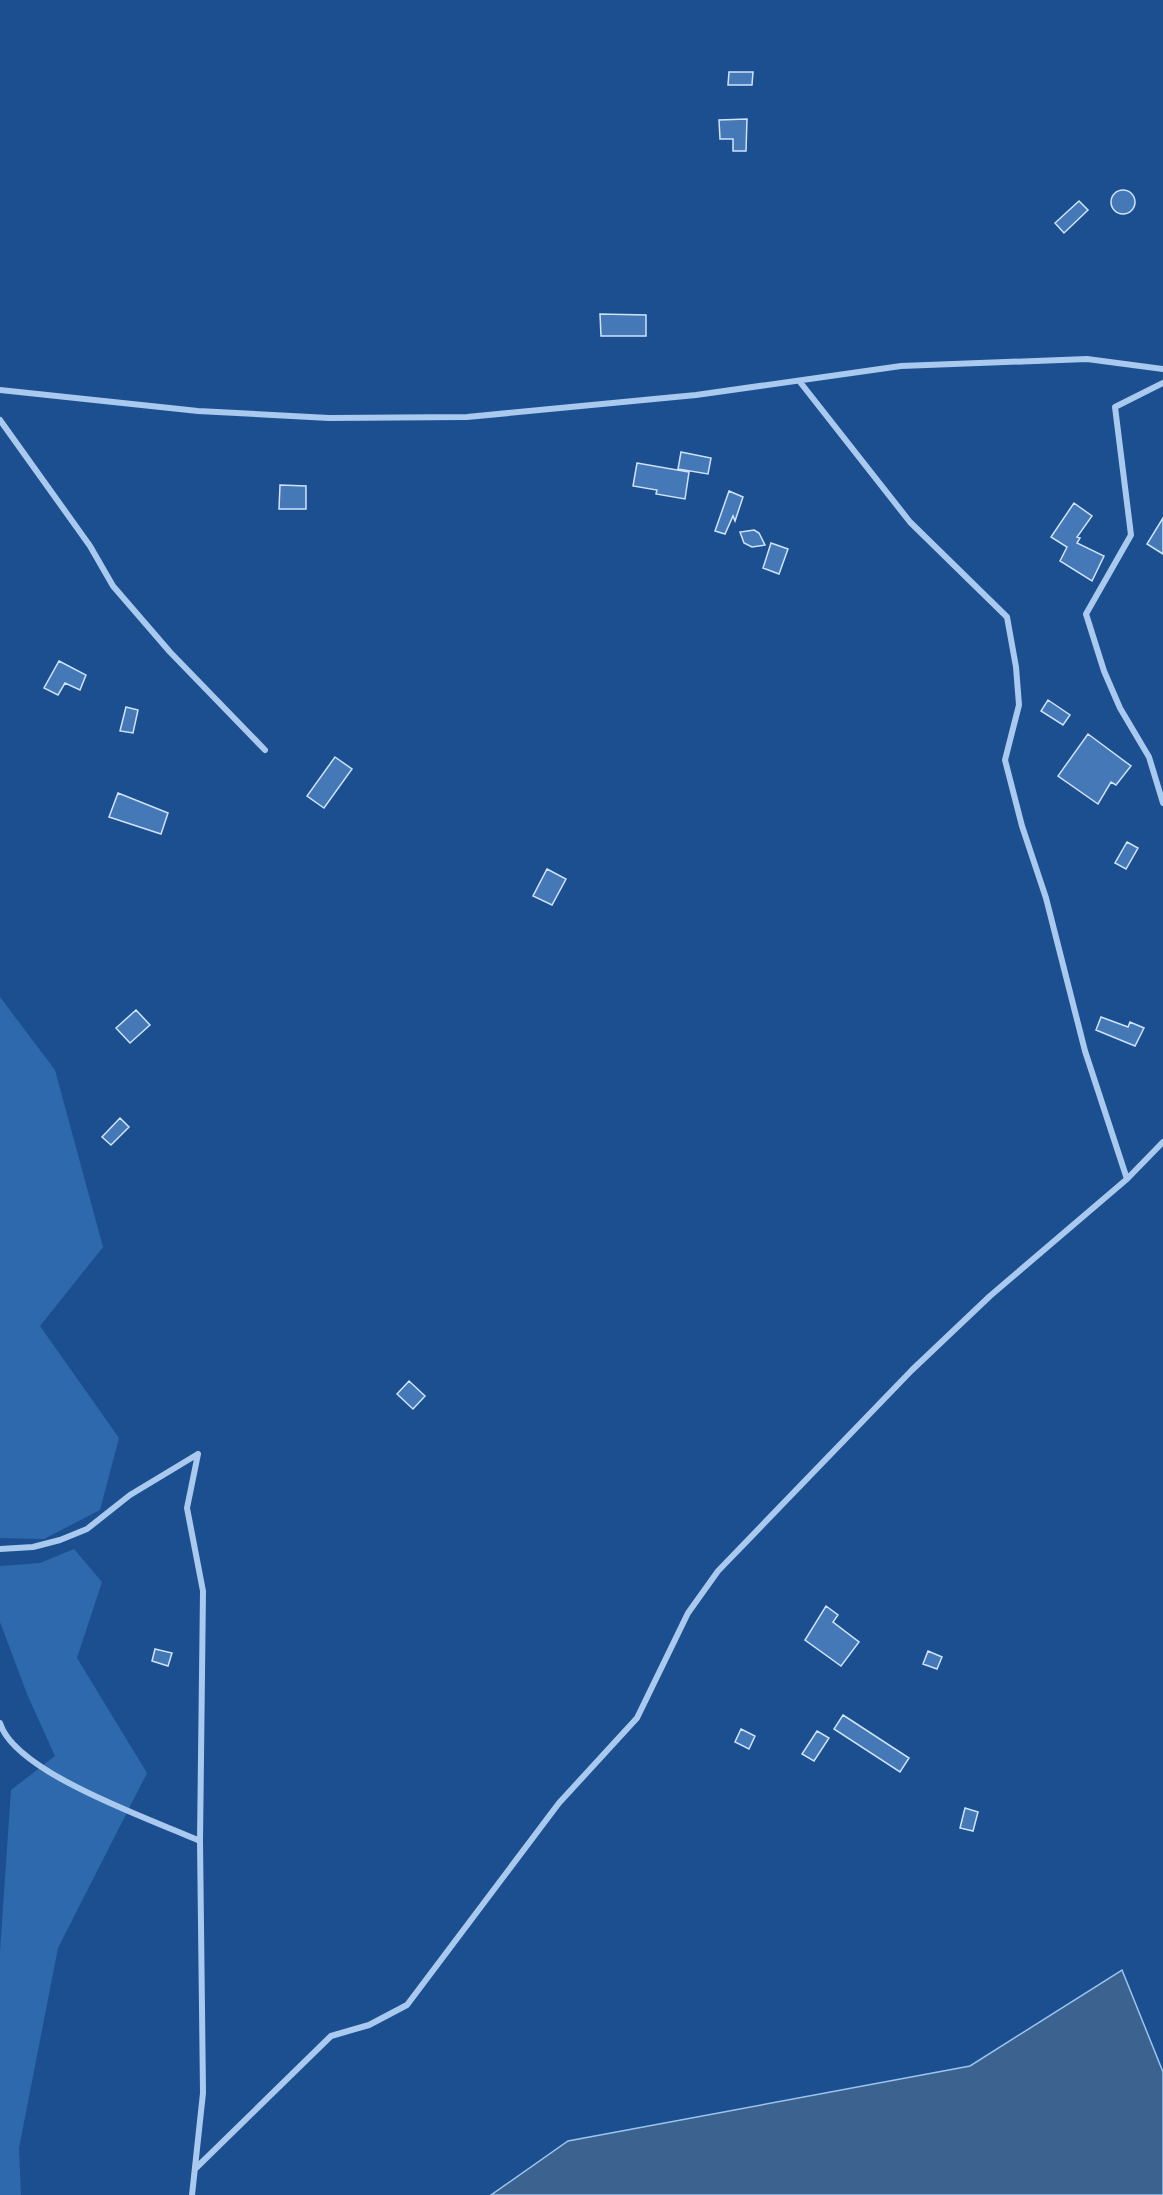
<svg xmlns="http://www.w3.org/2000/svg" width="1163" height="2195" viewBox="0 0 1163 2195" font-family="Raleway,sans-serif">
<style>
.green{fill:#2e69ad}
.water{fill:#3c6290;stroke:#9cc4f0;stroke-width:1.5}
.building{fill:#4478b7;stroke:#cfe3fa;stroke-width:1.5}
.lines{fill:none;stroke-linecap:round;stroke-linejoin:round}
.minor{stroke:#a9c9ee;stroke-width:6}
</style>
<rect width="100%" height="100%" fill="#1b4f8f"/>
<path class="green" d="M0 997 55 1070 103 1247 40 1326 119 1438 100 1510 44 1539 0 1538Z
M74 1549 102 1582 77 1658 147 1773 58 1948 19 2148 21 2195H0V1951L11 1790 55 1756 27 1694 0 1622V1566L40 1563Z"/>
<path class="water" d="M1122 1970 1163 2072V2195H491L568 2141 970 2066Z"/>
<path class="building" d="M729 72H753L752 85H728Z
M747 119 746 151H733V139H720L719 120Z
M1111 202a12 12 0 1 1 24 0a12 12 0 1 1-24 0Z
M1079 201 1088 210 1064 233 1055 223Z
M600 314 646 315V336H601Z
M681 452 711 458 708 474 678 469Z
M637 463 689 472 685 499 656 494 657 490 633 486Z
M280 485 306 486V509H279Z
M729 491 743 497 735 521 733 516 725 534 715 531Z
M1074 503 1092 516 1077 537 1080 538 1077 543 1104 556 1092 581 1060 561 1067 547 1051 537Z
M1163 518V554L1147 544Z
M754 530 759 533 765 545 752 547 744 543 740 532Z
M771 543 788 549 779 574 763 568Z
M59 661 86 675 80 690 65 683 58 695 44 688Z
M1048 700 1070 715 1063 725 1041 711Z
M126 707 138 710 133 733 120 731Z
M1088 734 1131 766 1116 785 1111 782 1098 804 1058 776Z
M335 757 352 769 324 808 307 796Z
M118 793 168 813 161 834 109 817Z
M1127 842 1138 848 1126 869 1115 863Z
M547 869 566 879 552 905 533 896Z
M136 1010 150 1025 130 1043 116 1028Z
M1101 1017 1128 1027 1130 1022 1144 1028 1135 1046 1096 1030Z
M120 1118 129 1127 111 1145 102 1137Z
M409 1381 425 1396 413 1409 397 1394Z
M826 1606 838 1615 833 1622 859 1642 841 1666 805 1640Z
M155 1649 172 1653 168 1666 152 1661Z
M928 1651 942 1657 937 1669 923 1664Z
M843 1715 909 1758 900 1772 834 1729Z
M741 1729 755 1736 749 1749 735 1742Z
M817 1731 829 1738 814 1761 802 1754Z
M965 1808 978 1812 973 1831 960 1828Z"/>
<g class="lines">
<path class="minor" d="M800 382 910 522 1007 617 1016 667 1019 705 1005 760 1022 826 1046 898 1085 1051 1127 1179
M1163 383 1115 407 1131 535 1086 614 1104 671 1120 708 1149 757 1163 803
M0 390 198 411 329 418 467 417 696 395 901 366 1087 359 1163 369
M0 420 90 546 113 586 170 652 265 750
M0 1549 33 1547 60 1540 87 1529 130 1495 198 1454
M0 1723C15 1773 153 1820 200 1841
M195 2169 331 2036 369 2025 407 2005 559 1803 637 1718 688 1613 718 1571 912 1370 990 1296 1127 1179 1163 1142
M192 2195 203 2093 200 1841 203 1591 187 1508 198 1454"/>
</g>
</svg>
